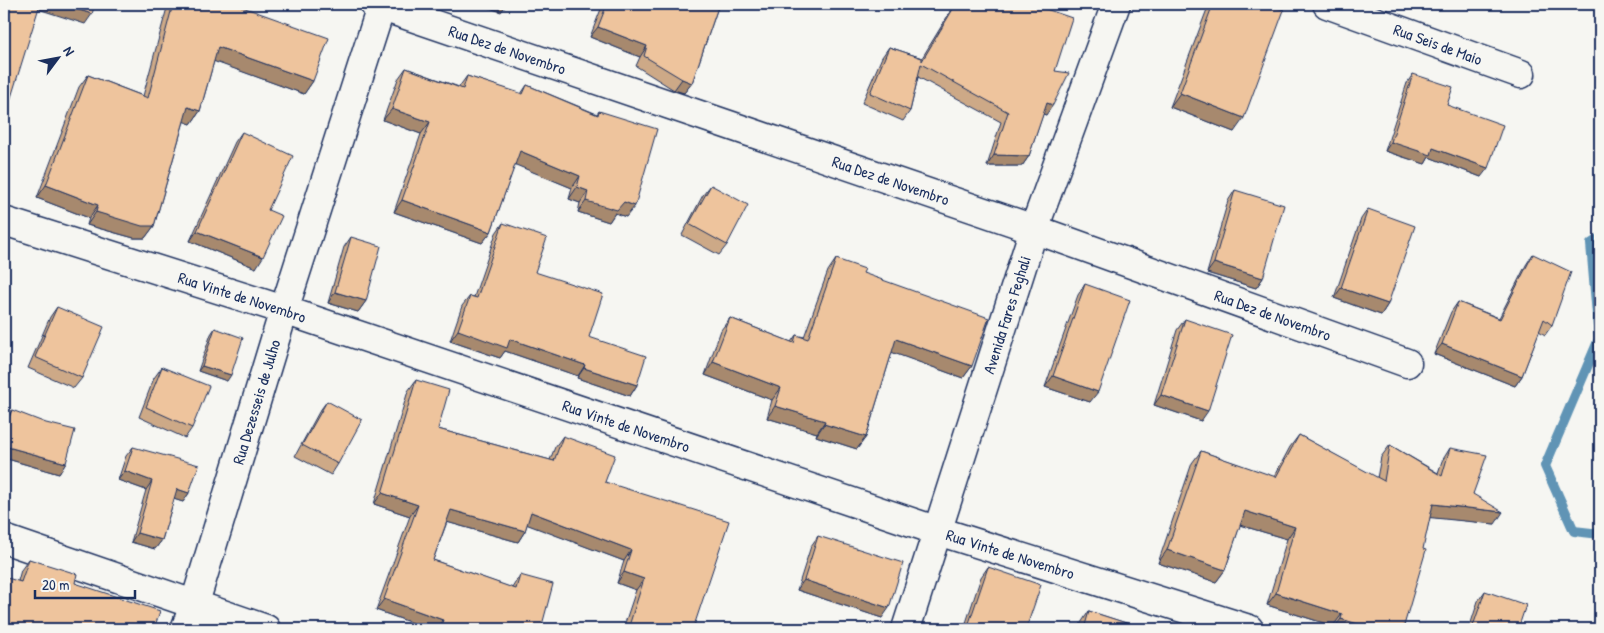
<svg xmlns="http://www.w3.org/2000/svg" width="1604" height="633" viewBox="0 0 1604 633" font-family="'Patrick Hand',sans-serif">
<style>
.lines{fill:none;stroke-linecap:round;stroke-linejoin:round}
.stream{stroke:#6094b5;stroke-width:10}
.minor-casing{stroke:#1b2f5e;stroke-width:31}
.tertiary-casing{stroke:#1b2f5e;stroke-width:31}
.minor{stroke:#f6f6f2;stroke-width:28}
.tertiary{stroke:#f6f6f2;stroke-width:28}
.wall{fill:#cda987;stroke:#1b2f5e}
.shaded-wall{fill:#a7896e;stroke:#1b2f5e}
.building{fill:#eec49d;stroke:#1b2f5e}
.labels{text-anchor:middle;stroke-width:4;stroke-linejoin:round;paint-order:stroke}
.street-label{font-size:16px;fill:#1b2f5e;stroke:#f6f6f2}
</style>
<rect width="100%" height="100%" fill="#f6f6f2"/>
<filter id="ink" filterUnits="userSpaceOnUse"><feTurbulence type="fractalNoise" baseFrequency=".02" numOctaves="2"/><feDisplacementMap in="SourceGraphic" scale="10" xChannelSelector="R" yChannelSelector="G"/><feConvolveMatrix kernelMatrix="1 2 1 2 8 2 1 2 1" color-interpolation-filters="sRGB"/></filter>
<g filter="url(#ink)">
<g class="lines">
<path class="stream" d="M1600 238 1591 244 1599 339 1545 466 1574 531 1600 534"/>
<g class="minor-casing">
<g id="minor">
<path id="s1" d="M374 4 1034 229 1407 363"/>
<path id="s2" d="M1327 4 1521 74"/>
<path id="s3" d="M4 221 284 310 938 531 1249 629"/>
<path d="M4 539 266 629"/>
<path id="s4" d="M185 629 194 606 284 310 382 4"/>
</g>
</g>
<g class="tertiary-casing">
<g id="tertiary">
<path id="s5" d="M906 629 1034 229 1116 4"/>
</g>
</g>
<use href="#minor" class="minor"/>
<use href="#tertiary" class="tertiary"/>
</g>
<path class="wall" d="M168 4H234L313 81 304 94 214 61 200 111 191 124 184 121 154 226 145 238H134L87 225 89 218 37 198 79 87 88 75 143 96Z
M603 4H719L692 83 684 93 674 90 636 66 640 57 590 37Z
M955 4H1045L1043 8 1055 71 1046 115 1043 114 1029 156 1022 166H987L1001 122 918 77 910 111 903 121 862 103 882 57 889 47 922 58Z
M1209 4H1267L1234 132 1170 107Z
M406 68 459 87 467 76 521 94 527 85 597 114 599 111 626 217 615 213 609 222 578 212 580 203 569 199 572 188 515 164 491 232 482 243 394 212 421 134 383 120 398 79Z
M1413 74 1447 105 1481 177 1429 157 1425 164 1385 151 1407 83Z
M242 132 268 210 256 268 190 241 235 142Z
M711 185 727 245 719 255 682 235 703 195Z
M1235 190 1263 278 1256 288 1207 273 1228 201Z
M1368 209 1388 304 1381 315 1334 298 1361 219Z
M503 223 535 272 589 337 637 385 630 396 577 378 578 376 505 351 500 358 450 341 462 306 470 296 474 297 496 233Z
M351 237 366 301 358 312 328 303 344 247Z
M1533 254 1552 325 1545 335 1539 331 1522 376 1515 386 1434 354 1451 312 1458 302 1499 318 1526 265Z
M836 259 863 273 972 366 963 378 892 352 866 437 857 449 816 436 817 433 767 418 772 400 705 375 721 330 730 318 791 342 796 335 804 337 828 271Z
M1085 284 1090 402 1045 387 1078 295Z
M57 307 82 378 74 388 28 368 50 317Z
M1185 319 1201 421 1154 405 1177 330Z
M215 328 227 381 198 371 211 334Z
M162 367 192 428 185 438 139 417 154 378Z
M416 380 438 429 550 460 555 447 563 436 605 482 693 629H623L636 590 617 583 624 561 527 524 525 531 518 542 447 522 433 560 512 588 520 575 541 629H429L376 610 410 516 374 504 408 391Z
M327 401 338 464 331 475 295 456 319 412Z
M12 410 66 463 59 474 4 458V424Z
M1299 435 1377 478 1381 457 1390 445 1438 473 1442 461 1450 448 1473 494 1495 524 1430 517 1403 629H1332L1333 626 1267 605 1287 539 1240 525 1225 570 1216 582 1158 563 1192 463 1201 451 1274 477 1290 447Z
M133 447 189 493 183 502 174 499 162 540 155 549 131 542 146 490 118 480 126 456Z
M818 536 882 618 797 590 811 546Z
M29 559 75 583 154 629 18 581 21 570Z
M988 567 1026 629H964L981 577Z
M1485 591 1518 629H1469L1478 601Z
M1089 611 1144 629H1079L1081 623Z"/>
<path class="shaded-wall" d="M38 4H61L92 14 85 24 35 8Z
M478 4H507L501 12Z
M598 27 647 46 640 57 590 37Z
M218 47 313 81 304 94 210 60Z
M682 79 692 83 684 93 674 90Z
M1180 93 1244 118 1234 132 1170 107Z
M1047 103 1053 105 1046 115 1040 113Z
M188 107 200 111 191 124 179 120Z
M392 109 430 122 421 134 383 120Z
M1391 142 1433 148 1488 168 1481 177 1429 157 1425 164 1385 151Z
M520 151 580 176 572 188 511 163Z
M994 155 1029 156 1022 166H987Z
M46 185 98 205 89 218 37 198Z
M577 187 588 191 580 203 569 199Z
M402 200 491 232 482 243 394 212Z
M586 201 624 202 635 206 626 217 615 213 609 222 578 212Z
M96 212 154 226 145 238H134L87 225Z
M197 231 263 257 256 268 190 241Z
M1214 263 1263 278 1256 288 1207 273Z
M1341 288 1388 304 1381 315 1334 298Z
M335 292 366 301 358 312 328 303Z
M458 330 510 339 585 365 578 376 505 351 500 358 450 341Z
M896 339 972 366 963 378 888 351Z
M1442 344 1522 376 1515 386 1434 354Z
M713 362 781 388 772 400 705 375Z
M202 366 231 375 227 381 198 371Z
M584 368 637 385 630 396 577 378Z
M1053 376 1098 392 1090 402 1045 387Z
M1161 395 1208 411 1201 421 1154 405Z
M775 406 825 421 817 433 767 418Z
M824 424 866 437 857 449 816 436Z
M4 446 66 463 59 474 4 458Z
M125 471 152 481 146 490 118 480Z
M177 489 189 493 183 502 170 498Z
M382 493 418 505 410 516 374 504Z
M1433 504 1503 512 1495 524 1424 517Z
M451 510 525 531 518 542 443 521Z
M1245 511 1295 527 1287 539 1236 524Z
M531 512 631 550 624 561 523 523Z
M137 533 162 540 155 549 131 542Z
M1167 550 1225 570 1216 582 1158 563Z
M624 572 644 579 636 590 617 583Z
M804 580 889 608 882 618 797 590Z
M1276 593 1342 614 1333 626 1267 605Z
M384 599 443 620 437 629H429L376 610Z
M1341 619 1375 629H1333Z"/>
<path class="building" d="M4 4H40L4 120Z
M61 4H95L92 14Z
M173 4H234L329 38 313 81 218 47 200 111 188 107 154 226H142L96 212 98 205 46 185 88 75 148 98Z
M607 4H719L692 83 682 79 644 56 647 46 598 27Z
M956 4H1045L1043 8 1072 18 1055 71 1069 73 1053 105 1047 103 1029 156 994 155 1008 112 921 64 910 111 870 93 889 47 922 58V61Z
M1213 4H1267L1284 10 1244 118 1180 93Z
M406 68 463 89 467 76 523 94 527 85 598 115 599 111 657 129 635 206 624 202 617 210 586 201 588 191 577 187 580 176 520 151 491 232 402 200 430 122 392 109Z
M1413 74 1453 87 1447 105 1503 125 1488 168 1433 148 1431 155 1391 142Z
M242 132 293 156 268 210 282 216 263 257 197 231Z
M711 185 748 205 727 245 689 224Z
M1235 190 1284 205 1263 278 1214 263Z
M1368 209 1415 226 1388 304 1341 288Z
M503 223 547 238 535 272 603 294 589 337 646 356 637 385 584 368 585 365 510 339 507 348 458 330 470 296 477 298Z
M351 237 381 246 366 301 335 292Z
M1533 254 1571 272 1552 325 1544 319 1522 376 1442 344 1458 302 1500 319Z
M836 259 865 269 863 273 989 318 972 366 896 339 866 437 824 424 825 421 775 406 781 388 713 362 730 318 794 343 796 335 808 339Z
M1085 284 1130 300 1098 392 1053 376Z
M57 307 104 327 82 378 35 357Z
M1185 319 1232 335 1208 411 1161 395Z
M215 328 243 338 231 375 202 366Z
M162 367 209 386 192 428 146 407Z
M416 380 449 390 438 429 554 461 563 436 615 455 605 482 729 521 693 629H628L644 579 624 572 631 550 531 512 525 531 451 510 433 560 516 589 520 575 553 584 541 629H440L443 620 384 599 418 505 382 493Z
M327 401 362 420 338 464 302 445Z
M12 410 46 423 75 430 66 463 4 446V430Z
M1299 435 1384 481 1390 445 1442 476 1450 448 1487 455 1473 494 1503 512 1433 504 1423 549 1426 550 1403 629H1375L1341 619 1342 614 1276 593 1295 527 1245 511 1225 570 1167 550 1201 451 1276 477Z
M133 447 199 465 189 493 177 489 162 540 137 533 152 481 125 471Z
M818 536 903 563 889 608 804 580Z
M29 559 77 574 75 583 160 611 154 629H7L4 628V577L21 582Z
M988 567 1041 585 1026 629H967Z
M1485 591 1526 605 1518 629H1472Z
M1089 611 1145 629H1084Z
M942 625 957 629H941Z"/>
</g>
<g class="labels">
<g class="street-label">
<text dy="6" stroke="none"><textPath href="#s2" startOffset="118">Rua Seis de Maio</textPath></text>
<text dy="6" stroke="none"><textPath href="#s1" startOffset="141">Rua Dez de Novembro</textPath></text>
<text dy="6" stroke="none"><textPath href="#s1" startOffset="546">Rua Dez de Novembro</textPath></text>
<text dy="6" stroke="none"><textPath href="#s3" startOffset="250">Rua Vinte de Novembro</textPath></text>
<text dy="6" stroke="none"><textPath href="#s5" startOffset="330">Avenida Fares Feghali</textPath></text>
<text dy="6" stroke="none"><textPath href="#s1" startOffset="951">Rua Dez de Novembro</textPath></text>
<text dy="6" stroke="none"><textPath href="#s4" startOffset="238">Rua Dezesseis de Julho</textPath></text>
<text dy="6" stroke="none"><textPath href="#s3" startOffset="655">Rua Vinte de Novembro</textPath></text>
<text dy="6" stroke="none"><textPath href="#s3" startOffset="1060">Rua Vinte de Novembro</textPath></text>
</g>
</g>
<rect width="1604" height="633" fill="none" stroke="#f6f6f2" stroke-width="20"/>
<rect x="10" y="10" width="1584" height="613" fill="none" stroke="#1b2f5e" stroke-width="2" filter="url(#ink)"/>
<g transform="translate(58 58) rotate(58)" stroke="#f6f6f2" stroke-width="4" paint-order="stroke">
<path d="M0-4L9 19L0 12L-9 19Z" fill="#1b2f5e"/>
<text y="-8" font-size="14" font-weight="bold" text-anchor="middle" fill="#1b2f5e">N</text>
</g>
<path d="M35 590v8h100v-8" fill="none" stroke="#1b2f5e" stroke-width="2.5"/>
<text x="42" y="590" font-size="15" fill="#1b2f5e" stroke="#f6f6f2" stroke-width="4" paint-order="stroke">20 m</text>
</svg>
